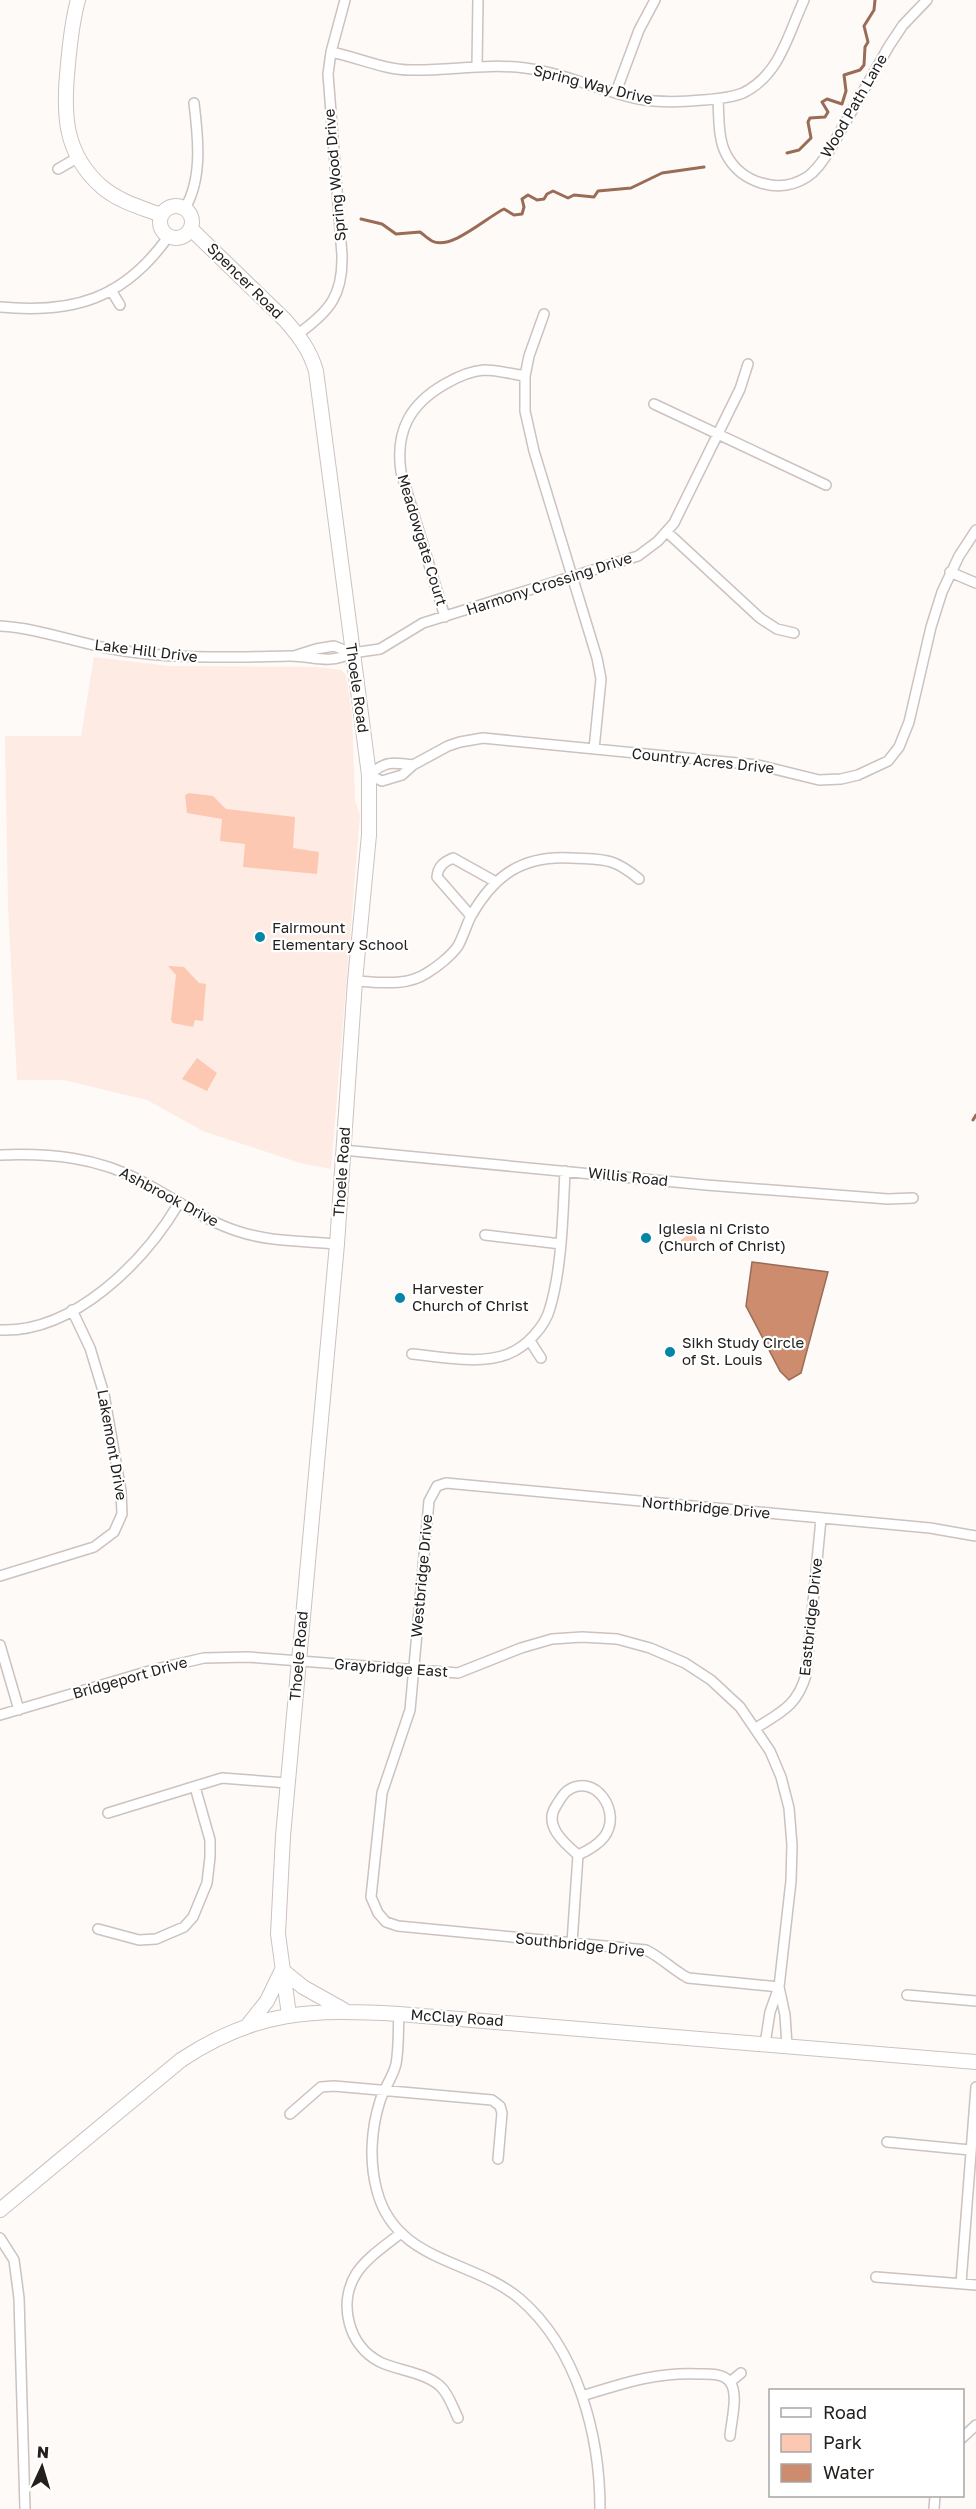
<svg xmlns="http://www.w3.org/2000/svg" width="976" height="2509" viewBox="0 0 976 2509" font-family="'Golos Text',sans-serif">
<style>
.built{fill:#feebe3}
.green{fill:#fcc8b1}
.water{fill:#cd8c6e;stroke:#9a6c56;stroke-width:1.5}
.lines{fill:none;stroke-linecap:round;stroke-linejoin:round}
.stream{stroke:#9a6c56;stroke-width:3}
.minor-casing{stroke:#ccc2be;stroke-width:12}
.secondary-casing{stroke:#ccc2be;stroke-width:16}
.minor{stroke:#fff;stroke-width:9}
.secondary{stroke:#fff;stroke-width:14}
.poi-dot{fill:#0385a8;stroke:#fff;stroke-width:2}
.labels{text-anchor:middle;stroke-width:4.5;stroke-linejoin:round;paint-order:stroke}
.street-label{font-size:15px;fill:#23201e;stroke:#fff}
.poi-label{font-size:15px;fill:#23201e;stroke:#fff;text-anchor:start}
</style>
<rect width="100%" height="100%" fill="#fefaf8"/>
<path class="built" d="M94 657 169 666 317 667 341 670 346 675 352 714 355 800 360 815 331 1169 300 1163 203 1131 147 1100 64 1080H17L8 906 5 736H81Z"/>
<path class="green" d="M189 793 213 796 226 809 295 817 293 848 319 852 317 874 243 867 245 844 220 841 222 819 187 813 185 795Z
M168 966 184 967 199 983 206 984 203 1021 195 1020 193 1027 173 1023 171 1020 176 975Z
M197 1058 217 1073 207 1091 182 1079Z
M693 1231 700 1246 686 1250 682 1247 681 1240Z"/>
<path class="water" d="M752 1262 828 1272 801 1373 789 1380 780 1371 746 1306Z"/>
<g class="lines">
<path class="stream" d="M787 153 799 150 811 138 808 122 810 118 825 117 828 112 822 102 827 99 842 104 846 91 844 75 860 70 864 65 865 47 868 42 864 26 874 10 875 0
M361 219 382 224 396 234 420 232C424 235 428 239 432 241 451 251 487 217 504 209L514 215 522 214 524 207 522 199 528 195 537 200 544 199 547 194 553 191 568 198 574 195 594 197 598 191 631 188 662 173 704 167
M973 1120 976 1115"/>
<g class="minor-casing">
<path id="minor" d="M331 52C357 57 384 70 411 70 449 71 486 63 525 68 565 73 600 91 639 99 660 103 682 102 703 100 716 99 731 98 743 93 780 75 788 34 804 0
M477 66 478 0
M616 92 639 30 655 0
M718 99C719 117 718 139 726 154 741 183 779 195 807 177 816 171 822 162 828 153L889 46 903 25 927 0
M58 169 77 158
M185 208C203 178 198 136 194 103
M111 290 120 305
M0 307C73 314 124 299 168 237
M544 314 529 356 525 376V411L534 451 597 658 601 679 594 749
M298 334C330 311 343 295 342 255L328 74 331 52 345 0
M654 404 826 485
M667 532 760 618 777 629 794 633
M950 572 976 583
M445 617 401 472C395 431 410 404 445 384 457 377 470 371 484 370 497 370 512 374 525 376
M0 626C37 628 71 641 107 648 168 660 228 657 290 656 315 656 327 665 352 653
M294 656 316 649 334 646 352 653 380 649 423 623 638 556 658 541 674 523 740 389 748 364
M413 765C392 762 385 761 369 775L382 781 402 775 413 765 448 746 460 742 483 738 758 765 819 780 841 779 858 775 888 761 899 747 909 722 931 627 942 592 959 556 976 530
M471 916 437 877C438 866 444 862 453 858L496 882
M355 981C379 982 406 987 427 973 437 967 451 956 458 946 463 937 466 926 471 916 494 875 523 855 571 858 605 860 612 857 639 879
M343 1150 706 1185 888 1199 913 1198
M0 1155C50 1153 98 1157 143 1182 174 1198 203 1220 237 1231 269 1242 304 1241 337 1244
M485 1235 561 1244
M0 1330C74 1333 144 1262 179 1203
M530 1341 541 1358
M412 1354C442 1357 479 1365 508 1354 526 1347 545 1327 550 1308 562 1268 563 1213 565 1171
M0 1576 94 1547 114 1532 122 1514 121 1491 104 1394 90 1348 72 1310
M0 1645 19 1710
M0 1715 156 1669 204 1658 248 1657 458 1673 521 1648 552 1639 582 1637 617 1639 650 1648 685 1663 711 1680 740 1707 770 1751 781 1777 789 1808 792 1845 791 1881 779 1987 770 2012 765 2044
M756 1728C781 1712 797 1706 806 1675L821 1519
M108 1813 222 1778 287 1783
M98 1929 139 1940 156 1939 184 1927 193 1917 207 1883 210 1857V1840L195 1787
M572 1943 578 1855C564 1843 543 1825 556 1806 559 1801 563 1794 567 1791 595 1771 623 1813 604 1837 597 1846 587 1851 578 1855
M779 1987 688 1978C673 1970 662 1958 646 1950L398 1926 386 1922 378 1913 371 1897 382 1793 410 1710 429 1501 437 1486 446 1483 930 1528 976 1536
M779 1987 785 2015 787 2046
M907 1995 976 2001
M399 2014C398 2030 399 2048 396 2064 393 2077 384 2088 380 2101 371 2129 369 2162 377 2191 396 2263 473 2259 520 2299 578 2349 600 2436 600 2509
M290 2114 321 2087 334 2086 492 2100 500 2106 502 2113 498 2159
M887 2142 970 2150
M401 2233C386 2245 366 2258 356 2274 338 2303 348 2346 380 2362 399 2371 424 2372 440 2386 449 2394 453 2408 458 2418
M0 2238 14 2260 19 2298 25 2509
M876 2277 976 2285
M961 2283 976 2087
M730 2382 741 2373
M582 2396C624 2383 656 2372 699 2374 709 2374 723 2373 730 2382 739 2394 731 2422 730 2436
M962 2438 976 2425
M934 2509 935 2496"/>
</g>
<g class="secondary-casing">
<path id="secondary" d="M78 0C72 21 70 42 68 64 63 112 63 153 102 187 120 202 140 207 161 215
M160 222a16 16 0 1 1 32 0a16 16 0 1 1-32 0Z
M191 229 285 320C299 336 310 350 316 371L369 775V835L355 981 337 1244 283 1836 278 1934 289 2015
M282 1970 303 1987 344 2010
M248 2025 267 2001 282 1970
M0 2210 181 2060C256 2010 313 2009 399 2014L976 2062"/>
</g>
<use href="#minor" class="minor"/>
<use href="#secondary" class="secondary"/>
</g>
<g class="poi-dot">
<circle cx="260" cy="937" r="6"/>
<circle cx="646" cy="1238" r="6"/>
<circle cx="400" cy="1298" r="6"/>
<circle cx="670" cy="1352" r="6"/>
</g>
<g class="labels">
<g class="street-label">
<text transform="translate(593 85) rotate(14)" y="5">Spring Way Drive</text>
<text transform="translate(854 106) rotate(-60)" y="5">Wood Path Lane</text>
<text transform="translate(335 175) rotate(-95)" y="5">Spring Wood Drive</text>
<text transform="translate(245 281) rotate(45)" y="5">Spencer Road</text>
<text transform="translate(422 540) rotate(73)" y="5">Meadowgate Court</text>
<text transform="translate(549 584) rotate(-18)" y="5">Harmony Crossing Drive</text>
<text transform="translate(146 651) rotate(7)" y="5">Lake Hill Drive</text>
<text transform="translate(357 688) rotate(82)" y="5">Thoele Road</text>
<text transform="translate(703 761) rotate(6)" y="5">Country Acres Drive</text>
<text transform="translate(342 1172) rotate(-86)" y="5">Thoele Road</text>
<text transform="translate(628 1177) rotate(6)" y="5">Willis Road</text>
<text transform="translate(169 1197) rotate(28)" y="5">Ashbrook Drive</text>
<text transform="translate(112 1445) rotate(80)" y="5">Lakemont Drive</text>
<text transform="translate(706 1508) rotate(5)" y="5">Northbridge Drive</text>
<text transform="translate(422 1576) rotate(-85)" y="5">Westbridge Drive</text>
<text transform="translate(811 1617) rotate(-84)" y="5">Eastbridge Drive</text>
<text transform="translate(299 1656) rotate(-85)" y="5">Thoele Road</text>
<text transform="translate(391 1668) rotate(4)" y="5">Graybridge East</text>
<text transform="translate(130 1678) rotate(-16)" y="5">Bridgeport Drive</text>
<text transform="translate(580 1945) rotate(6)" y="5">Southbridge Drive</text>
<text transform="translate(457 2018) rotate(4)" y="5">McClay Road</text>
</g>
<g class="poi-label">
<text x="272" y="933">Fairmount<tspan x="272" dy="17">Elementary School</tspan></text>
<text x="658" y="1234">Iglesia ni Cristo<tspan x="658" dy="17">(Church of Christ)</tspan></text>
<text x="412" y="1294">Harvester<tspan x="412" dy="17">Church of Christ</tspan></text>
<text x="682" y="1348">Sikh Study Circle<tspan x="682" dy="17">of St. Louis</tspan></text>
</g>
</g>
<rect x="769" y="2389" width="195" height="108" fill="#ffffff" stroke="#a7a6a5" stroke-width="1.5"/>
<rect x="781" y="2408" width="30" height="9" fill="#ffffff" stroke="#a7a6a5" stroke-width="1.5"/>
<text x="823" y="2419" font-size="18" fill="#23201e">Road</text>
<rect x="781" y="2434" width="30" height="18" fill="#fcc8b1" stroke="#a7a6a5" stroke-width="1.5"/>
<text x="823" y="2449" font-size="18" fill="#23201e">Park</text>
<rect x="781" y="2464" width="30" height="18" fill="#cd8c6e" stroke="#a7a6a5" stroke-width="1.5"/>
<text x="823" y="2479" font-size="18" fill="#23201e">Water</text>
<g transform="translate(42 2467) rotate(4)" stroke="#ffffff" stroke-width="4.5" paint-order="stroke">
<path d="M0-4.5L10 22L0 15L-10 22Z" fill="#23201e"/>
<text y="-9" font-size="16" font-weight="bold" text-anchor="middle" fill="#23201e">N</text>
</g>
</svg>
